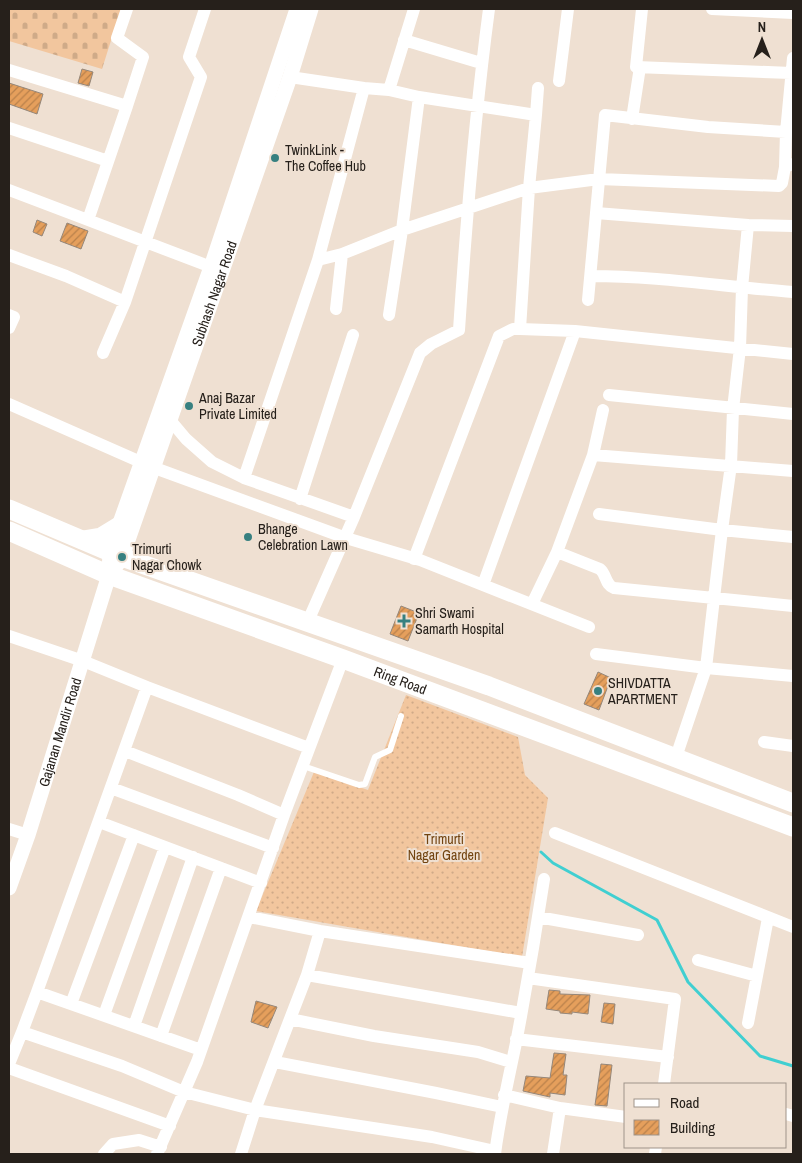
<svg xmlns="http://www.w3.org/2000/svg" width="802" height="1163" viewBox="0 0 802 1163" font-family="'Archivo Narrow',sans-serif">
<style>
.grass{fill:url(#grass-dots)}
.cemetery{fill:url(#cemetery-stones)}
.lines{fill:none;stroke-linecap:round;stroke-linejoin:round}
.stream{stroke:#40cfd1;stroke-width:3}
.building{fill:url(#building-hatch);stroke:#95877a}
.service{stroke:#fff;stroke-width:6}
.minor{stroke:#fff;stroke-width:12}
.tertiary{stroke:#fff;stroke-width:15}
.primary{stroke:#fff;stroke-width:19}
.poi-dot{fill:#378080;stroke:#efe0d2;stroke-width:2}
.labels{text-anchor:middle;stroke-width:4;stroke-linejoin:round;paint-order:stroke}
.poi-label{font-size:14px;fill:#26201b;stroke:#efe0d2;text-anchor:start}
.street-label{font-size:14px;fill:#26201b;stroke:#efe0d2}
.park-label{font-size:14px;fill:#724410;stroke:#efe0d2}
</style>
<defs>
<pattern id="grass-dots" width="8" height="8" patternUnits="userSpaceOnUse" patternTransform="scale(1.25)"><rect width="8" height="8" fill="#f2c69e"/><path d="M2 2h.1M6 6h.1" fill="none" stroke="#cfaa88" stroke-width="1.8" stroke-linecap="round"/></pattern>
<pattern id="cemetery-stones" width="16" height="16" patternUnits="userSpaceOnUse" patternTransform="scale(1.25)"><rect width="16" height="16" fill="#f2c69e"/><path d="M2 7V4a2 2 0 0 1 4 0v3zM10 15v-3a2 2 0 0 1 4 0v3z" fill="#cfaa88"/></pattern>
<pattern id="building-hatch" width="6" height="6" patternUnits="userSpaceOnUse" patternTransform="scale(1.25)"><rect width="6" height="6" fill="#e59f5c"/><path d="M-1 1l2-2M0 6l6-6M5 7l2-2" fill="none" stroke="#b9814b"/></pattern>
</defs>
<rect width="100%" height="100%" fill="#efe0d2"/>
<path class="grass" d="M406 695 518 737 525 775 548 798 522 957 256 911 314 772 368 790Z"/>
<path class="cemetery" d="M9 9H121L102 69 9 41Z"/>
<g class="lines">
<path class="stream" d="M541 852 553 863 657 920 688 982 760 1056 793 1066"/>
</g>
<path class="building" d="M82 69 93 72 89 86 78 83Z
M9 83 43 94 37 114 9 104Z
M37 220 47 224 42 236 33 232Z
M67 223 88 231 81 249 60 241Z
M401 606 419 613 408 641 390 634Z
M598 672 611 678 599 710 584 704Z
M549 990 560 991V994L590 995 588 1014 572 1012V1014L560 1013V1011L546 1009Z
M256 1001 277 1007 268 1028 251 1022Z
M604 1003 615 1004 613 1024 601 1022Z
M554 1053 566 1054 563 1075H567L565 1095 550 1093V1097L523 1091 526 1076 550 1078Z
M601 1064 612 1065 607 1106 595 1105Z"/>
<g class="lines">
<path class="service" d="M303 766 359 785 365 784 375 757 390 750 401 716"/>
<path class="minor" d="M642 9 636 67 791 73
M712 9 793 13
M404 40 481 63
M9 70 127 106 143 57 117 38 127 9
M290 77 364 88
M559 81 568 9
M419 97 536 115 529 188 520 329
M536 115 538 88
M632 119 640 67
M9 128 108 161
M785 167 786 132 793 58
M9 190 88 220 127 106
M596 213 748 225
M88 220 219 270
M9 255 66 276 125 302 201 77 189 57 205 9
M318 260 364 88 389 90 414 9
M591 276C658 276 726 287 793 292
M588 300 605 115 708 127 786 132
M336 309 342 254
M9 315 14 317 9 328
M389 315 402 230 419 97 389 90
M103 353 125 302
M609 395 793 414
M9 404 152 467 346 538 420 560 589 627
M165 414 186 439 212 462 244 478 318 260 342 254 402 230 529 188 599 179 779 186 782 183 785 167 793 164
M593 455 603 410
M793 471 593 455 557 552 600 569C607 575 605 585 614 588L714 598 722 530 793 537
M244 478 354 517 420 353 431 344 459 330C466 223 475 115 489 9
M300 499 353 335
M599 514 722 530 731 465 733 409 740 348 742 288 748 225 793 226
M414 559 499 336 513 329H520L575 331 793 354
M483 585 575 331
M532 604 557 552
M793 606 714 598 706 668 793 676
M308 621 354 517
M9 636 83 661 147 687 37 992
M596 654 706 668 676 757
M147 687 309 748
M764 742 793 746
M125 751 238 795 284 815
M111 788 273 848
M99 822 261 883
M9 829 28 835
M555 833 793 927
M249 917 320 931 530 963
M538 917 638 935
M698 960 757 976
M307 975 320 931
M528 978 675 999 664 1084
M71 1004 134 835
M104 1015 165 847
M748 1023 768 918
M134 1026 193 857
M161 1036 221 868
M516 1039 668 1057
M201 1050 37 992 22 1032 122 1066 184 1092 255 1110 432 1137 495 1151
M275 1062 436 1093 502 1107
M511 1062 478 1052 374 1036 290 1019 307 975 521 1013
M9 1064 22 1032
M9 1068 170 1126
M504 1095 560 1108 626 1117
M786 1114 793 1116
M104 1154 113 1144 139 1140 161 1147
M157 1154 197 1062 284 815 343 659
M241 1154 255 1110 290 1019
M495 1154C500 1115 509 1077 517 1038 527 985 536 932 544 879
M553 1154 560 1108
M655 1154 656 1147"/>
<g class="tertiary">
<path id="s1" d="M116 566 122 557 290 77 311 9"/>
<path id="s2" d="M9 888 28 835 109 575 110 551 211 267 297 9"/>
</g>
<g class="primary">
<path d="M9 509 122 557 489 686 793 803"/>
<path id="s3" d="M9 531 109 575 343 659 793 827"/>
<path d="M83 540 101 537 119 526"/>
</g>
</g>
<g class="poi-dot">
<circle cx="275" cy="158" r="5"/>
<circle cx="189" cy="406" r="5"/>
<circle cx="248" cy="537" r="5"/>
<circle cx="122" cy="557" r="5"/>
<path d="M401.5 613.5h5v5h5v5h-5v5h-5v-5h-5v-5h5z"/>
<circle cx="598" cy="691" r="5"/>
</g>
<g class="labels">
<g class="poi-label">
<text x="285" y="155">TwinkLink -<tspan x="285" dy="16">The Coffee Hub</tspan></text>
<text x="199" y="403">Anaj Bazar<tspan x="199" dy="16">Private Limited</tspan></text>
<text x="258" y="534">Bhange<tspan x="258" dy="16">Celebration Lawn</tspan></text>
<text x="132" y="554">Trimurti<tspan x="132" dy="16">Nagar Chowk</tspan></text>
<text x="415" y="618">Shri Swami<tspan x="415" dy="16">Samarth Hospital</tspan></text>
<text x="608" y="688">SHIVDATTA<tspan x="608" dy="16">APARTMENT</tspan></text>
</g>
<g class="street-label">
<text dy="5" stroke="none"><textPath href="#s1" startOffset="290">Subhash Nagar Road</textPath></text>
<text dy="5" stroke="none"><textPath href="#s3" startOffset="419">Ring Road</textPath></text>
<text dy="5" stroke="none"><textPath href="#s2" startOffset="164">Gajanan Mandir Road</textPath></text>
</g>
<g class="park-label">
<text x="444" y="844">Trimurti<tspan x="444" dy="16">Nagar Garden</tspan></text>
</g>
</g>
<rect width="802" height="1163" fill="none" stroke="#26201b" stroke-width="20"/>
<rect x="624" y="1083" width="162" height="65" fill="#efe0d2" stroke="#9f9389"/>
<rect x="634" y="1099" width="25" height="8" fill="#ffffff" stroke="#9f9389"/>
<text x="670" y="1108" font-size="15" fill="#26201b">Road</text>
<rect x="634" y="1120" width="25" height="15" fill="url(#building-hatch)" stroke="#9f9389"/>
<text x="670" y="1133" font-size="15" fill="#26201b">Building</text>
<g transform="translate(762 40)" stroke="#efe0d2" stroke-width="4" paint-order="stroke">
<path d="M0-4L9 19L0 12L-9 19Z" fill="#26201b"/>
<text y="-8" font-size="14" font-weight="bold" text-anchor="middle" fill="#26201b">N</text>
</g>
</svg>
